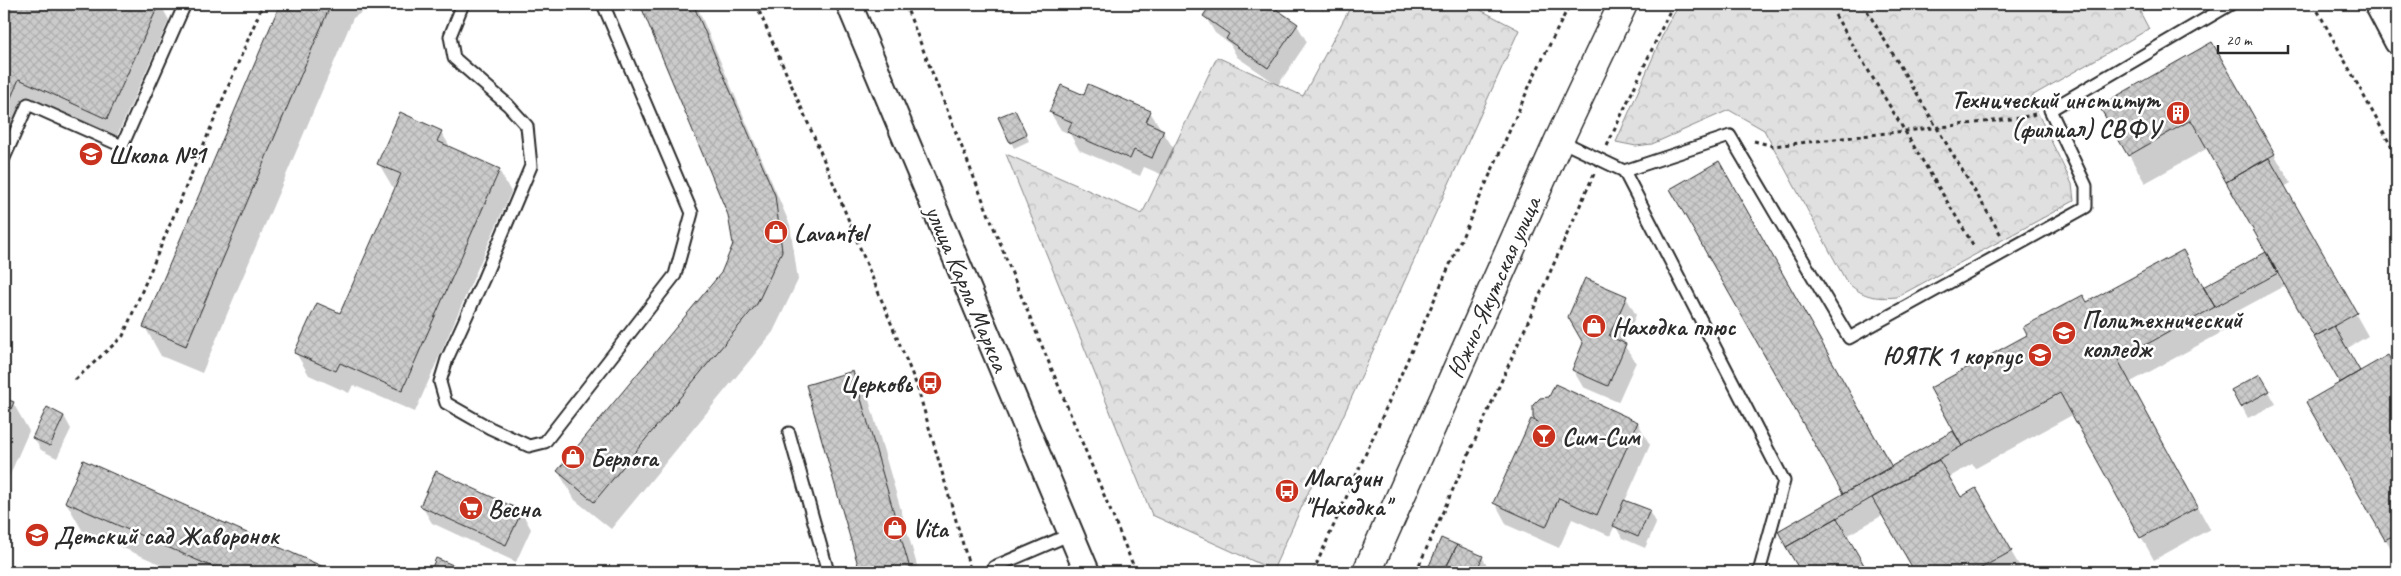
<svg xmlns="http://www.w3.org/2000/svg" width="2401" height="576" viewBox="0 0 2401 576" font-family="Caveat,sans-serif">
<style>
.forest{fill:url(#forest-crowns);stroke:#868686}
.shadow{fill:#0003}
.building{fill:url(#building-cross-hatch);stroke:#2b2b2b}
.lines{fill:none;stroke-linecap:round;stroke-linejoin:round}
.lane-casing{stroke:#2b2b2b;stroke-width:15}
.street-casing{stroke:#2b2b2b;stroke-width:28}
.secondary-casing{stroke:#2b2b2b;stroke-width:31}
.path{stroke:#2b2b2b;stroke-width:3;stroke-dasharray:4 4;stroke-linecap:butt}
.lane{stroke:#fff;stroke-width:11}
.street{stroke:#fff;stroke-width:24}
.secondary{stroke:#fff;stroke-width:28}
.labels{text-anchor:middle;stroke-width:5;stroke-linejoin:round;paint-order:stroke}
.poi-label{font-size:25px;font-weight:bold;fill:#2b2b2b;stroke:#fff;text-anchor:start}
.street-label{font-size:25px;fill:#2b2b2b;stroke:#fff}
</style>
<defs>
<pattern id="forest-crowns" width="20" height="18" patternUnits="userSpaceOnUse" patternTransform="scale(1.25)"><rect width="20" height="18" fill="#e0e0e0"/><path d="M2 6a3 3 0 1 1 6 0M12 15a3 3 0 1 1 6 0" fill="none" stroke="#c0c0c0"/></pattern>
<pattern id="building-cross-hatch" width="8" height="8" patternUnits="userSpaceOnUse" patternTransform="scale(1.25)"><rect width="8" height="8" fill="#cbcbcb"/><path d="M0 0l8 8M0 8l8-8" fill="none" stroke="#aeaeae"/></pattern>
</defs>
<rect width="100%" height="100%" fill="#fff"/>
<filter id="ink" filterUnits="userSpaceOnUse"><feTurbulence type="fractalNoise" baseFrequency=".02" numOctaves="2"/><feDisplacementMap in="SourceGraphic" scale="10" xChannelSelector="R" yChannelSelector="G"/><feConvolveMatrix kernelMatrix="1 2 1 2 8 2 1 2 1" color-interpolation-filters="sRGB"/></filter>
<g filter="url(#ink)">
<path class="forest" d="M1352 4H1469L1519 30 1273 570 1152 515 1006 154 1142 214 1217 57 1303 96Z
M1680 4H2154L2140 12 2149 29 2030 97 2072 184 2074 201 1897 297C1875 299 1862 297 1846 281L1764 130 1729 110 1652 144 1636 146 1616 142 1667 25Z"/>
<path class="shadow" d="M4 4H160L169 20 117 136 29 96 4 153Z
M282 4H375L353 18 202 373 161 356 145 327Z
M642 4H696L790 225 798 280 773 332 611 529 575 500 558 471 722 274 734 245 730 215Z
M1213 4H1266L1297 25 1307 42 1278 85 1237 57 1230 44 1215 33 1205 16Z
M1312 4H1328L1323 11Z
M2211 44 2291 183 2284 187 2368 336 2346 349 2360 373 2388 357 2397 373V559L2308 403 2342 383 2208 148 2145 183 2101 106Z
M1084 97 1150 112 1174 149 1163 175 1144 167 1140 176 1079 150 1070 134 1061 130 1050 112Z
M1018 117 1029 141 1014 148 1011 142Z
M441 132 451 148 499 170 511 192 415 412 353 385 349 393 309 375 296 353 341 315 396 188 392 186 379 164Z
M2266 254 2284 286 2221 320 2226 330 2129 383 2210 529 2154 560 2074 414 1976 468 1972 464 1948 478 1961 498 1975 490 2023 572H1916L1883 515 1846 536 1867 572H1802L1779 531 1891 468 1958 437 2086 304 2203 288Z
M1626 297 1636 315 1623 344 1636 362 1618 402 1583 387 1573 370Z
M852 372 869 400 919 572H861L807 385Z
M2260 376 2276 404 2248 418 2233 390Z
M4 399 13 403 29 431 4 488Z
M64 416 71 429 57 458 41 450 34 438Z
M1535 418 1638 423 1650 445 1625 501 1649 511 1656 524 1645 548 1622 538 1615 525 1610 536 1572 519 1559 548 1507 525 1495 503 1538 424Z
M83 462 332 572H178L82 530 66 502Z
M421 505 521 511 531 529 516 562 432 523Z
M1442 540 1482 557 1491 572H1428Z"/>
<path class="building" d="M4 4H159L107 119 19 79 4 114V36L7 27 4 26Z
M280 4H331L186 346 143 327Z
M640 4H693L775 195 782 251 757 304 594 502 557 471 721 273 733 244 728 215Z
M1211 4H1269L1298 24 1268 68 1226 39 1229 34 1203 16Z
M2212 42 2275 154 2226 182 2191 120 2128 156 2099 106Z
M1088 84 1151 111 1146 122 1164 130 1152 158 1134 150 1130 159 1067 132 1072 122 1049 112 1061 85 1084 95Z
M1015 110 1027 135 1010 143 998 117Z
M400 112 442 131 437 141 500 169 402 391 340 363 336 371 294 353 317 303 340 313 401 174 377 164Z
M2269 158 2357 313 2314 337 2226 182Z
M1719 161 1892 467 1843 494 1670 189Z
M2183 250 2215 307 2118 360 2198 507 2140 538 2060 393 1962 446 1930 388 2027 335 2023 327 2083 295 2087 302Z
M2266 252 2278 273 2215 307 2203 287Z
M1585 278 1627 296 1609 336 1626 344 1608 386 1572 370 1583 343 1568 317Z
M2334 326 2360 371 2340 383 2314 337Z
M2388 355 2397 371V533L2385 540 2306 402Z
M853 371 911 572H860L806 385Z
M2260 374 2270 391 2240 407 2231 390Z
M1555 384 1638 422 1597 515 1559 498 1546 527 1493 503 1531 419 1538 422 1533 418V405L1540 398 1549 397Z
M4 398 14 402 4 425Z
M47 407 64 416 50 446 32 438Z
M1953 431 1962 446 1786 547 1778 531Z
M83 460 202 513 335 572H224L65 502Z
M1939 460 1961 497 1976 488 2012 551 1974 572H1915L1872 498Z
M436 471 522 511 506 545 420 506Z
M1624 500 1650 510 1638 537 1613 526Z
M1837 518 1868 572H1801L1786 547Z
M1441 538 1457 545 1444 572 1429 566Z
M1457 545 1483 556 1476 572H1444Z
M436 558 470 572H430Z
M1429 566 1442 572H1426Z"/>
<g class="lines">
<g class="lane-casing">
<path id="lane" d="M463 4 450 36 454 58 508 105 527 126 531 166 483 280 447 359 440 382 446 403 490 428 529 446 545 442 675 275 692 213 603 4
M1559 140 1624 171 1784 481 1759 572
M4 158 28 104 122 146 185 4
M1624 171 1730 136 1849 338 2086 207V186L2050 110 2231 4
M789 433 828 572
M994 567 1071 534"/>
</g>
<g class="street-casing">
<path id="street" d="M849 4 1087 572
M2377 4 2397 42"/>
</g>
<g class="secondary-casing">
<path id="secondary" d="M1367 572 1559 140 1623 4"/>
</g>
<path class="path" d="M756 4 818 146 917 386 971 572
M905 4 1015 281 1136 572
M1863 4 2001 235
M2314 4 2397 157
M1835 15 1975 248
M1754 141 1773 146 2020 118 2035 114
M1607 146 1673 4
M75 380 123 336 263 4
M1313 572 1533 78 1570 4
M1416 572 1594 174"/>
<use href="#lane" class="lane"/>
<use href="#street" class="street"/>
<use href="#secondary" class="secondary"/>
</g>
</g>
<defs>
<g id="building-disc" transform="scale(1.25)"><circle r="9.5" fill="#c8321e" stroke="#fff"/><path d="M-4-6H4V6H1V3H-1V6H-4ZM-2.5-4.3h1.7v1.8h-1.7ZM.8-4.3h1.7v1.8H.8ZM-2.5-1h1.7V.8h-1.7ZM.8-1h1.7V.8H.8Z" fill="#fff"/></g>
<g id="school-disc" transform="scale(1.25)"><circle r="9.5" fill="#c8321e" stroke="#fff"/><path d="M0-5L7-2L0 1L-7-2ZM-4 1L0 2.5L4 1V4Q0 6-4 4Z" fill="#fff"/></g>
<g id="shop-disc" transform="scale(1.25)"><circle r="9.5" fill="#c8321e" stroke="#fff"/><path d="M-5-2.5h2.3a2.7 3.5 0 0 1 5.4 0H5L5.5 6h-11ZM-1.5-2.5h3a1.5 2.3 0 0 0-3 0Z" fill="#fff"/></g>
<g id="university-disc" transform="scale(1.25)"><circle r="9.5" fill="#c8321e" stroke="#fff"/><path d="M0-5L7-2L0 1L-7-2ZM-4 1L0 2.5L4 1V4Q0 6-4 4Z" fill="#fff"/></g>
<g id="bus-disc" transform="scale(1.25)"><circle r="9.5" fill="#c8321e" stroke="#fff"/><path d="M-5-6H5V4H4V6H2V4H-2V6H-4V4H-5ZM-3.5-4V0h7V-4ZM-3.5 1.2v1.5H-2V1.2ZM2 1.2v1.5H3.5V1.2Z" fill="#fff"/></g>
<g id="bar-disc" transform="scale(1.25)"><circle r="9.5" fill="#c8321e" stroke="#fff"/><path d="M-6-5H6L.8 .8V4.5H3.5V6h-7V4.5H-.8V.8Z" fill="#fff"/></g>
<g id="supermarket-disc" transform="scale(1.25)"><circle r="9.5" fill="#c8321e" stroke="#fff"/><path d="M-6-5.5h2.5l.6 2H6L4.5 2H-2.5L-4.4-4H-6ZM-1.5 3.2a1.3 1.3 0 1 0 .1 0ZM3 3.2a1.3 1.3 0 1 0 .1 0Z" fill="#fff"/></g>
</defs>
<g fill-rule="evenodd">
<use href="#building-disc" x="2178" y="113"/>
<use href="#school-disc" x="91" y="154"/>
<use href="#shop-disc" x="776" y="232"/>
<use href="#shop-disc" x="1594" y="326"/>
<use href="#university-disc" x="2064" y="333"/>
<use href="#university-disc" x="2040" y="355"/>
<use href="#bus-disc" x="930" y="383"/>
<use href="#bar-disc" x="1544" y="436"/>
<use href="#shop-disc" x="573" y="457"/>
<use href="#bus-disc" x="1287" y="491"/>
<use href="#supermarket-disc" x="471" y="508"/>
<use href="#shop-disc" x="895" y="528"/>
<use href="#school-disc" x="37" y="535"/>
</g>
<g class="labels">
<g class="poi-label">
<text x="2160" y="108" text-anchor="end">Технический институт<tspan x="2160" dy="29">(филиал) СВФУ</tspan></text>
<text x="108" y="163">Школа №1</text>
<text x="794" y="241">Lavantel</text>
<text x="2082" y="328">Политехнический<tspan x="2082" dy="29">колледж</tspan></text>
<text x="1612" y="335">Находка плюс</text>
<text x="2022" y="364" text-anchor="end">ЮЯТК 1 корпус</text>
<text x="912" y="392" text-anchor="end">Церковь</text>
<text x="1562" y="445">Сим-Сим</text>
<text x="590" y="466">Берлога</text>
<text x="1304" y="486">Магазин<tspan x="1304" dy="29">"Находка"</tspan></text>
<text x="488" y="517">Весна</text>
<text x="912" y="537">Vita</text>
<text x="54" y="544">Детский сад Жаворонок</text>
</g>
<g class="street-label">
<text transform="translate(1493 287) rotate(-66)" y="9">Южно-Якутская улица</text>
<text transform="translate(968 288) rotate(67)" y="9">улица Карла Маркса</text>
</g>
</g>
<rect width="2401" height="576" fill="none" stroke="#fff" stroke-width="20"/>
<rect x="10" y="10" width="2381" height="556" fill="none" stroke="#2b2b2b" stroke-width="2" filter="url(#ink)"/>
<path d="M2218 45v8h70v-8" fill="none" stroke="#2b2b2b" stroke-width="2.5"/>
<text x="2226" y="45" font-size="15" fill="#2b2b2b" stroke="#ffffff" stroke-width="4" paint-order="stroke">20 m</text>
</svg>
